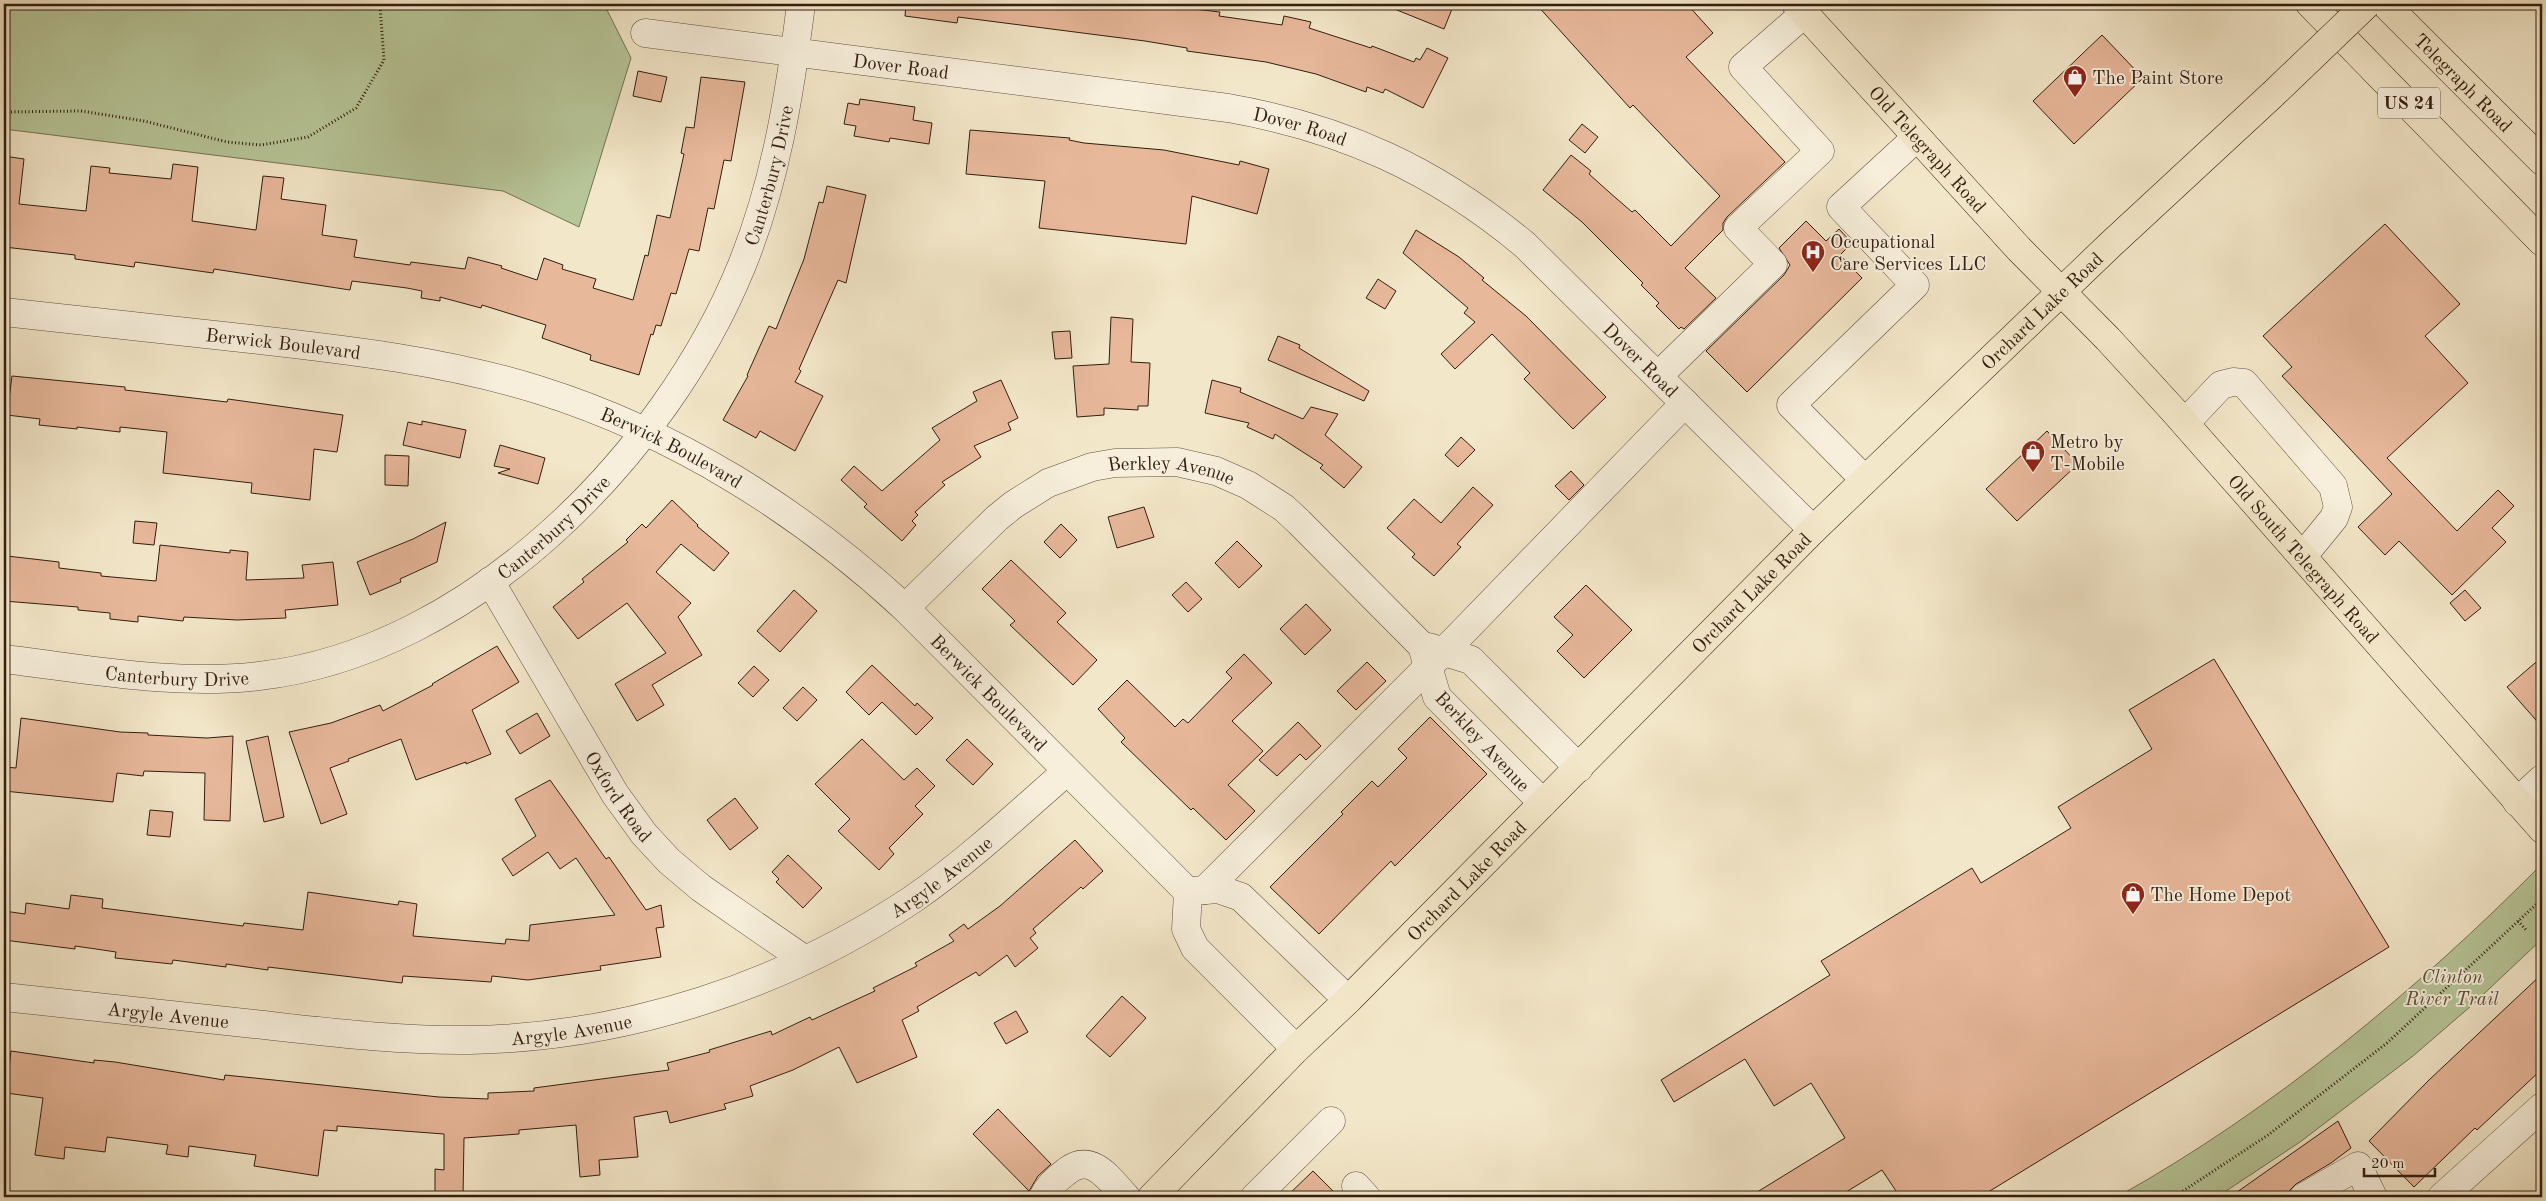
<svg xmlns="http://www.w3.org/2000/svg" width="2546" height="1201" viewBox="0 0 2546 1201" font-family="'Old Standard TT',serif">
<style>
.green{fill:#b7c699;stroke:#757254}
.building{fill:#e8b89b;stroke:#331e10}
.lines{fill:none;stroke-linecap:round;stroke-linejoin:round}
.minor-casing{stroke:#63503e;stroke-width:29}
.major-casing{stroke:#331e10;stroke-width:29}
.highway-casing{stroke:#331e10;stroke-width:29}
.path{stroke:#331e10;stroke-width:3;stroke-dasharray:1 2.5;stroke-linecap:butt}
.minor{stroke:#f7efdc;stroke-width:28}
.major{stroke:#f3e7c9;stroke-width:28}
.highway{stroke:#f3e7c9;stroke-width:28}
.major-bridge-casing{stroke:#331e10;stroke-width:29;stroke-linecap:butt}
.major-bridge{stroke:#f3e7c9;stroke-width:28}
.labels{text-anchor:middle;stroke-width:4;stroke-linejoin:round;paint-order:stroke}
.shield{fill:#f7efdc;stroke:#6e5d4d;stroke-width:1}
.shield-label{font-size:18px;font-weight:bold;fill:#331e10}
.street-label{font-size:19px;fill:#331e10;stroke:#f7efdc}
.poi-label{font-size:19px;fill:#331e10;stroke:#f7efdc;text-anchor:start}
.park-label{font-size:19px;font-style:italic;fill:#5b5039;stroke:#f7efdc}
</style>
<rect width="100%" height="100%" fill="#f3e7c9"/>
<filter id="stains"><feTurbulence type="fractalNoise" baseFrequency=".004" numOctaves="4"/><feColorMatrix values="0 0 0 0 .2 0 0 0 0 .09 0 0 0 0 .02 0 0 0 .5 -.17"/></filter>
<radialGradient id="worn" r=".72"><stop offset=".6" stop-color="#630" stop-opacity="0"/><stop offset="1" stop-color="#630" stop-opacity=".3"/></radialGradient>
<path class="green" d="M4 4H604L631 58 579 227 503 191 4 129Z
M2542 864V939L2471 1006 2413 1056 2300 1142 2217 1197H2117C2273 1110 2417 990 2542 864Z"/>
<path class="building" d="M906 4H1105L1150 9V4L1220 12 1219 16 1282 25 1284 16 1311 22 1309 28 1371 48 1372 46 1414 62 1416 58 1420 60 1427 48 1448 58 1423 108 1385 89 1383 93 1367 87 1366 92 1316 74 1266 62 1187 51V48L1145 41 958 17 957 23 905 16Z
M1382 4H1454L1444 29Z
M1536 4H1687L1713 33 1686 57 1785 162 1727 217 1723 223V230L1685 268 1716 298 1684 329 1681 327 1679 329 1656 306 1659 303 1641 285 1643 283 1582 222 1543 190 1571 155 1591 171 1589 174 1609 192 1632 212 1635 210 1671 246 1720 196 1633 105 1630 108Z
M2102 35 2143 78 2074 144 2033 101Z
M638 71 667 77 661 102 633 96Z
M701 77 745 82 731 161 724 160 714 209 708 208 699 251 689 249 676 294 671 293 661 326 656 325 653 335 651 334 639 375 590 360 591 355 542 338 546 325 482 305 481 308 440 297V301L421 298 422 291 407 288 352 281 350 290 214 269 213 273 135 262 134 267 120 265 75 259V255L4 247V156L24 159 19 204 86 211 91 166 110 168 109 173 171 179 173 164 198 167 192 221 256 230 263 176 284 178 281 199 326 205 322 235 357 240 354 257 410 265 411 262 465 269 468 257 502 266 501 268 537 280 544 258 563 265 562 269 596 279 593 288 633 300 645 255 648 256 657 215 670 218 684 154 681 153 686 127 694 128Z
M860 99 915 107 913 120 932 123 929 144 890 138 889 142 854 136 856 126 844 124 848 103 859 105Z
M1582 124 1598 137 1585 153 1569 140Z
M970 130 1070 138 1069 140 1084 143 1164 150 1239 165 1240 161 1269 169 1257 214 1192 196 1186 244 1039 228 1045 181 966 174Z
M827 186 866 195 846 283 838 280 799 369 801 371 795 382 823 396 795 451 760 431 756 438 723 420 748 376 747 375 769 326 776 329 804 259 819 202 823 203Z
M1806 221 1826 241 1839 229 1852 243 1840 255 1862 278 1747 392 1706 351 1784 275 1790 265 1779 248Z
M2385 224 2460 304 2425 336 2468 383 2387 458 2457 531 2498 490 2514 506 2492 528 2506 542 2452 595 2399 541 2385 555 2358 527 2392 494 2282 376 2292 367 2263 336Z
M1416 230 1459 257 1484 278 1482 280 1526 316 1606 397 1573 429 1524 379 1530 373 1492 334 1455 369 1441 354 1475 322 1464 313 1468 308 1403 253Z
M1378 279 1396 291 1385 309 1366 298Z
M1111 317 1133 319 1131 362 1150 363 1148 406H1138V410L1104 408V415L1077 417 1073 366 1109 364Z
M1070 331 1072 358 1055 359 1052 332Z
M1278 336 1300 345 1299 348 1369 391 1364 401 1268 360Z
M12 376 125 387V390L227 402 228 399 343 415 337 452 314 449 310 500 251 493 252 483 163 473 167 432 120 427V432L77 427V429L39 425 40 419 7 415Z
M1001 380 1018 418 1008 423 1011 430 974 446 981 457 942 482 945 485 915 512 918 515 912 521 916 525 902 541 864 507 867 504 841 480 854 466 882 491 940 440 932 428 977 401 973 392Z
M1212 380 1241 388 1240 392 1303 419 1311 407 1338 414 1325 435 1362 467 1344 488 1320 468 1323 465 1275 434 1273 439 1247 427 1249 423 1205 413Z
M422 421 466 430 460 458 403 445 408 422 422 425Z
M2047 431 2078 464 2017 521 1986 489Z
M1461 437 1475 450 1458 467 1445 455Z
M500 445 545 458 538 484 498 473 510 469 494 466Z
M385 455 409 456 408 486 385 485Z
M1571 471 1584 485 1569 500 1555 486Z
M1473 487 1493 505 1457 544 1461 547 1434 576 1412 557 1415 554 1387 528 1414 499 1441 523Z
M672 500 698 525 697 526 729 553 714 571 681 544 656 572 691 603 678 617 702 655 652 685 664 705 637 721 615 684 666 653 627 603 578 639 553 607 584 582 582 579 628 542 626 540 642 524 646 528Z
M1144 507 1154 537 1117 548 1108 517Z
M135 521 157 523 154 545 133 543Z
M446 522 437 562 400 579 401 582 370 595 357 562 413 539Z
M1061 524 1077 540 1060 558 1044 542Z
M1237 541 1262 566 1239 588 1215 563Z
M160 545 230 553V550L248 552 246 580 304 578 302 565 333 562 338 605 285 610 286 618 237 620 184 617 183 621 138 616V622L110 619V613L78 610V607L4 601V562H6L7 556 59 562V568L101 573V576L156 581Z
M1011 560 1066 613 1057 622 1097 660 1073 685 1010 625 1015 621 982 589Z
M1186 582 1202 599 1188 612 1172 595Z
M1586 585 1632 630 1584 678 1557 651 1573 635 1554 617Z
M794 590 817 611 780 652 757 631Z
M2465 590 2481 608 2465 621 2450 603Z
M1306 604 1331 630 1305 655 1280 629Z
M497 646 519 682 472 710 491 754 466 764V762L416 780 401 739 348 759 349 761 330 768 347 814 321 824 289 732 331 723 380 705 383 711 433 685 432 684Z
M1244 654 1272 683 1232 721 1263 751 1228 785 1255 811 1226 840 1193 808 1191 810 1121 742 1125 738 1098 709 1127 680 1175 727 1183 719 1188 723 1232 678 1226 672Z
M2542 657V727L2507 687Z
M2214 659 2389 947 1980 1197H1900L1882 1170 1838 1197H1749L1845 1138 1811 1083 1774 1106 1745 1059 1674 1102 1661 1080 1830 975 1821 961 1972 868 1981 883 2071 828 2058 807 2152 749 2129 710Z
M1367 662 1386 681 1356 710 1337 691Z
M872 665 915 706 917 703 933 718 916 735 882 702 869 715 846 692Z
M754 666 769 680 753 697 738 683Z
M803 687 817 700 797 721 783 708Z
M537 713 550 736 520 754 506 731Z
M1430 717 1487 774 1395 866 1391 861 1319 934 1270 887 1343 814 1341 812 1372 781 1378 787 1407 758 1398 749Z
M21 718 120 732 148 733V735L207 738 233 736 230 821 204 820 205 773 144 771 143 776 117 773 113 802 4 791 5 767 16 768Z
M1298 722 1321 746 1306 760 1300 754 1277 776 1259 760Z
M268 736 284 817 264 822 246 741Z
M862 739 904 780 917 768 935 786 915 806 923 814 889 848 894 854 879 870 838 831 850 819 815 784Z
M967 739 993 764 973 785 946 760Z
M550 780 606 859 609 857 646 910 661 905 664 927 656 928 661 957 600 966 601 970 528 980 492 976 491 982 403 976 402 983 268 967V970L226 964V967L173 960 172 964 115 958 116 952 96 949 75 946V949L4 940V911L25 914 26 903 69 909 71 895 103 899 102 908 243 926 244 923 303 930 308 892 398 905 399 901 417 904 413 936 505 944 506 939 529 941 530 925 615 915 576 858 560 869 548 852 513 876 502 859 536 836 515 799Z
M735 798 758 828 730 850 707 820Z
M150 810 173 812 170 837 147 835Z
M1075 840 1103 871 1083 889 1081 887 1033 929 1036 933 1030 938 1038 948 1015 967 1007 955 979 976 976 972 917 1007 919 1011 902 1020 917 1057 857 1083 839 1047 793 1070 750 1086 753 1096 724 1104 726 1109 670 1123 667 1111 634 1117 638 1157 599 1160 600 1175 580 1177 576 1125 519 1130V1134L464 1138 463 1197H435V1169L444 1170V1134L337 1126V1131L324 1130 318 1176 254 1166 256 1155 189 1146 188 1157 166 1154 168 1145 107 1137 105 1152 65 1147 64 1159 35 1155 43 1098 6 1093 11 1051 94 1063V1060L115 1062 224 1080 225 1075 439 1097 488 1099V1093L534 1091V1088L669 1070 667 1063 710 1052 709 1050 771 1031 772 1035 810 1017 812 1020 875 991 873 988 917 966 915 963 954 941 949 935 964 924 968 929 1000 906Z
M788 855 822 888 803 908 776 882 779 879 772 872Z
M2542 974V1069L2477 1130 2475 1128 2414 1187 2369 1141 2429 1080Z
M1122 996 1146 1018 1110 1057 1086 1036Z
M1016 1011 1028 1032 1006 1044 994 1023Z
M998 1109 1051 1164 1038 1176 1029 1191 973 1134Z
M2338 1121 2351 1148 2331 1163 2296 1184 2290 1190 2288 1197H2230Z
M1313 1171 1339 1197H1286Z"/>
<g class="lines">
<g class="minor-casing">
<g id="minor">
<path id="s1" d="M645 33 1228 108C1343 128 1435 170 1525 245L1813 530"/>
<path id="s2" d="M4 312C86 321 169 330 251 339 349 350 446 361 539 390 676 433 800 511 905 608L1188 892"/>
<path d="M1658 376 1773 264 1738 228 1820 151 1743 67 1805 13"/>
<path d="M2185 423 2221 385 2233 382 2244 383 2333 486 2338 507 2334 518 2303 556"/>
<path d="M1865 480 1791 405 1915 285 1841 207 1917 137"/>
<path id="s3" d="M490 581 615 794 644 834 669 861 701 888 805 960"/>
<path id="s4" d="M905 608 997 518 1013 505 1048 483 1092 467 1115 463 1177 462 1216 471 1248 485 1284 508 1299 522 1422 646 1437 697 1543 803"/>
<path d="M1428 647 1471 660 1579 768"/>
<path id="s5" d="M4 659C88 669 174 686 259 676 471 652 665 455 742 265 776 181 790 93 801 4"/>
<path d="M2517 802 2542 779"/>
<path d="M1205 890 1459 636 1685 403"/>
<path d="M1192 891 1218 889 1241 897 1348 1000"/>
<path d="M1188 892 1186 929 1195 948 1296 1049"/>
<path id="s6" d="M4 997C87 1006 171 1015 254 1024 327 1032 398 1041 471 1040 627 1037 783 986 913 899 968 861 1017 815 1067 771"/>
<path d="M1356 1186 1366 1197"/>
<path d="M1043 1197C1049 1185 1056 1180 1067 1171 1092 1152 1109 1179 1126 1197"/>
<path d="M1255 1197 1331 1121"/>
<path d="M2304 1197 2358 1166 2373 1197"/>
<path d="M2442 1197 2542 1107"/>
</g>
</g>
<g class="major-casing">
<g id="major">
<path id="s7" d="M1796 4 2019 249 2108 339 2174 411 2542 829"/>
<path id="s8" d="M1152 1197 1296 1049 1348 1000 1813 530 2110 245 2273 94"/>
</g>
</g>
<g class="highway-casing">
<g id="highway">
<path d="M2310 4 2542 242"/>
<path id="s9" d="M2385 4 2542 161"/>
</g>
</g>
<path class="path" d="M4 112 81 111 144 121 227 142 261 145 308 137 356 108 384 60 380 6 377 4
M2518 921 2527 931
M2461 974 2471 984
M2174 1197 2268 1135 2387 1043 2542 899"/>
<use href="#minor" class="minor"/>
<use href="#major" class="major"/>
<use href="#highway" class="highway"/>
<g class="major-bridge-casing">
<path id="major-bridge" d="M2273 94 2367 4"/>
</g>
<use href="#major-bridge" class="major-bridge"/>
</g>
<defs>
<g id="shop-pin" transform="scale(1.25)"><path d="M0 17L-7.5 6A9.5 9.5 0 1 1 7.5 6Z" fill="#8f2418" stroke="#f7efdc"/><path d="M-5-2.5h2.3a2.7 3.5 0 0 1 5.4 0H5L5.5 6h-11ZM-1.5-2.5h3a1.5 2.3 0 0 0-3 0Z" fill="#fff"/></g>
<g id="hospital-pin" transform="scale(1.25)"><path d="M0 17L-7.5 6A9.5 9.5 0 1 1 7.5 6Z" fill="#8f2418" stroke="#f7efdc"/><path d="M-5-5h3v3.5h4V-5h3V5h-3V1.5h-4V5h-3Z" fill="#fff"/></g>
</defs>
<g fill-rule="evenodd">
<use href="#shop-pin" x="2075" y="77"/>
<use href="#hospital-pin" x="1813" y="252"/>
<use href="#shop-pin" x="2033" y="452"/>
<use href="#shop-pin" x="2133" y="894"/>
</g>
<g class="labels">
<rect class="shield" x="2378" y="87.5" width="62" height="31" rx="4"/>
<g class="shield-label">
<text x="2409" y="109">US 24</text>
</g>
<g class="street-label">
<text dy="7" stroke="none"><textPath href="#s1" startOffset="258">Dover Road</textPath></text>
<text dy="7" stroke="none"><textPath href="#s9" startOffset="111">Telegraph Road</textPath></text>
<text dy="7" stroke="none"><textPath href="#s1" startOffset="662">Dover Road</textPath></text>
<text dy="7" stroke="none"><textPath href="#s7" startOffset="196">Old Telegraph Road</textPath></text>
<text dy="7" stroke="none"><textPath href="#s5" startOffset="1012">Canterbury Drive</textPath></text>
<text dy="7" stroke="none"><textPath href="#s8" startOffset="1256">Orchard Lake Road</textPath></text>
<text dy="7" stroke="none"><textPath href="#s2" startOffset="281">Berwick Boulevard</textPath></text>
<text dy="7" stroke="none"><textPath href="#s1" startOffset="1082">Dover Road</textPath></text>
<text dy="7" stroke="none"><textPath href="#s2" startOffset="686">Berwick Boulevard</textPath></text>
<text dy="7" stroke="none"><textPath href="#s4" startOffset="318">Berkley Avenue</textPath></text>
<text dy="7" stroke="none"><textPath href="#s5" startOffset="592">Canterbury Drive</textPath></text>
<text dy="7" stroke="none"><textPath href="#s7" startOffset="752">Old South Telegraph Road</textPath></text>
<text dy="7" stroke="none"><textPath href="#s8" startOffset="851">Orchard Lake Road</textPath></text>
<text dy="7" stroke="none"><textPath href="#s5" startOffset="174">Canterbury Drive</textPath></text>
<text dy="7" stroke="none"><textPath href="#s2" startOffset="1090">Berwick Boulevard</textPath></text>
<text transform="translate(1483 741) rotate(47)" y="7">Berkley Avenue</text>
<text dy="7" stroke="none"><textPath href="#s3" startOffset="251">Oxford Road</textPath></text>
<text dy="7" stroke="none"><textPath href="#s6" startOffset="975">Argyle Avenue</textPath></text>
<text dy="7" stroke="none"><textPath href="#s8" startOffset="446">Orchard Lake Road</textPath></text>
<text dy="7" stroke="none"><textPath href="#s6" startOffset="165">Argyle Avenue</textPath></text>
<text dy="7" stroke="none"><textPath href="#s6" startOffset="570">Argyle Avenue</textPath></text>
</g>
<g class="poi-label">
<text x="2092" y="84">The Paint Store</text>
<text x="1830" y="248">Occupational<tspan x="1830" dy="22">Care Services LLC</tspan></text>
<text x="2050" y="448">Metro by<tspan x="2050" dy="22">T-Mobile</tspan></text>
<text x="2150" y="901">The Home Depot</text>
</g>
<g class="park-label">
<text x="2452" y="983">Clinton<tspan x="2452" dy="22">River Trail</tspan></text>
</g>
</g>
<rect width="2546" height="1201" fill="none" stroke="#f3e7c9" stroke-width="20"/>
<rect x="5" y="5" width="2536" height="1191" fill="none" stroke="#331e10" stroke-width="2.5"/>
<rect x="10" y="10" width="2526" height="1181" fill="none" stroke="#331e10"/>
<path d="M2364 1168v8h71v-8" fill="none" stroke="#331e10" stroke-width="2.5"/>
<text x="2371" y="1168" font-size="15" fill="#331e10" stroke="#f7efdc" stroke-width="4" paint-order="stroke">20 m</text>
<rect width="100%" height="100%" filter="url(#stains)"/>
<rect width="100%" height="100%" fill="url(#worn)"/>
</svg>
